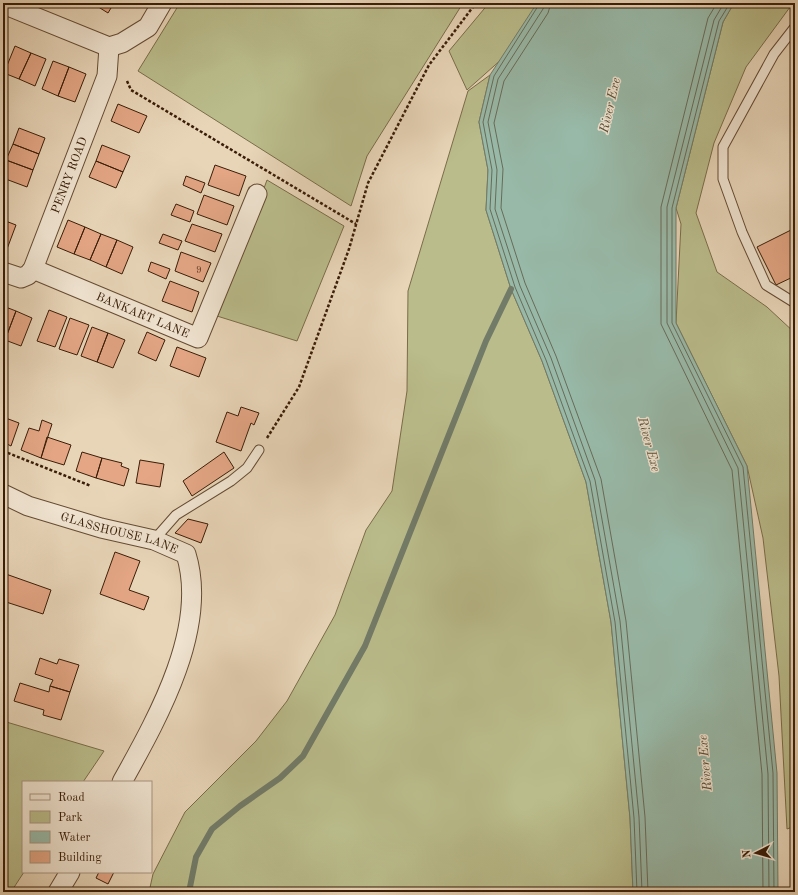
<svg xmlns="http://www.w3.org/2000/svg" width="798" height="895" viewBox="0 0 798 895" font-family="'Old Standard TT',serif">
<style>
.green{fill:#babc8b;stroke:#7a6c49}
.water{fill:#98b9a8;stroke:#727b68}
.lines{fill:none;stroke-linecap:round;stroke-linejoin:round}
.shore{stroke:#686b58;stroke-width:1}
.stream{stroke:#727b68;stroke-width:6}
.building{fill:#e4a685;stroke:#391d07}
.service-casing{stroke:#654b33;stroke-width:11}
.minor-casing{stroke:#654b33;stroke-width:21}
.path{stroke:#391d07;stroke-width:2.5;stroke-dasharray:3 2;stroke-linecap:butt}
.service{stroke:#f0e4d1;stroke-width:9}
.minor{stroke:#f0e4d1;stroke-width:19}
.labels{text-anchor:middle;stroke-width:3;stroke-linejoin:round;paint-order:stroke}
.number-label{font-size:10px;fill:#643f26}
.street-label{font-size:12px;fill:#391d07;stroke:#f0e4d1}
.water-label{font-size:13px;font-style:italic;fill:#564c37;stroke:#f0e4d1}
</style>
<rect width="100%" height="100%" fill="#e8d5b8"/>
<filter id="stains"><feTurbulence type="fractalNoise" baseFrequency=".005" numOctaves="4"/><feColorMatrix values="0 0 0 0 .2 0 0 0 0 .09 0 0 0 0 .02 0 0 0 .5 -.17"/></filter>
<radialGradient id="worn" r=".72"><stop offset=".6" stop-color="#630" stop-opacity="0"/><stop offset="1" stop-color="#630" stop-opacity=".3"/></radialGradient>
<path class="green" d="M180 3H463L367 156 351 206 138 71Z
M489 3H540L503 58 467 90 449 51Z
M734 3H793L746 67 714 143 696 213 717 272 767 307 795 333V826L787 829 779 676 763 538 747 466 676 323 681 224 676 208 723 22Z
M490 75 479 122 488 170 486 210 511 289 542 361 586 482 611 622 630 818 633 892H149L153 874 185 812 256 741 287 701 335 615 366 530 392 491 407 391 408 291 468 91Z
M267 180 344 226 297 341 217 316Z
M3 721 104 751 83 782H23L24 872 11 892H3Z"/>
<path class="water" d="M537 3H734L723 22 676 208V323L747 466 777 773 778 892H633L630 818 611 622 586 482 542 361 511 289 486 210 488 170 479 122 490 75Z"/>
<g class="lines">
<path class="shore" d="M540 3 494 76 483 122 492 170 490 209 515 287 546 360 590 481 615 622 634 818 637 892
M545 3 543 9 498 79 488 122 497 170 495 209 520 286 551 358 595 480 620 621 639 817 642 892
M551 3 548 13 504 81 494 123 503 169 501 208 525 283 556 356 601 479 626 621 645 817 648 892
M717 3 708 18 661 207V324L732 470 762 774 763 892
M724 3 714 20 667 207V323L738 468 768 774 769 892
M730 3 719 21 672 208V323L743 467 773 773 774 892"/>
<path class="stream" d="M189 892 196 857 212 829 240 806 280 778 303 756 365 646 486 341 511 289"/>
</g>
<path class="building" d="M92 3H114L108 13Z
M3 42 7 44 3 54Z
M15 46 31 53 19 79 4 73Z
M31 53 46 59 35 86 19 79Z
M53 61 69 67 58 96 42 89Z
M69 67 86 74 75 102 58 96Z
M118 104 147 116 139 133 111 121Z
M19 128 45 138 39 154 13 144Z
M13 144 39 154 33 170 6 160Z
M102 145 130 156 123 172 96 161Z
M6 160 33 170 27 187 3 178V170Z
M96 161 123 172 116 188 89 177Z
M215 165 246 176 239 196 208 185Z
M186 176 205 183 201 193 183 185Z
M204 195 234 206 227 225 197 214Z
M176 204 194 211 190 222 171 215Z
M3 220 16 225 7 249 3 248Z
M68 220 85 227 74 254 57 247Z
M192 224 222 234 215 252 185 241Z
M85 227 101 234 90 260 74 254Z
M795 228V276L776 285 757 247Z
M101 234 117 240 106 267 90 260Z
M163 234 182 241 178 250 159 243Z
M117 240 133 247 122 274 106 267Z
M181 252 211 263 203 282 175 271Z
M151 262 170 269 166 279 148 271Z
M170 281 199 292 192 312 162 301Z
M3 306 16 311 5 340 3 339Z
M49 310 67 317 55 347 37 341Z
M16 311 32 318 21 346 5 340Z
M70 318 89 325 77 355 59 349Z
M92 327 108 333 97 362 81 356Z
M147 332 165 340 156 361 138 353Z
M108 333 125 340 113 368 97 362Z
M177 347 206 358 199 377 170 366Z
M241 407 259 413 254 425 251 423 241 451 216 442 227 412 238 416Z
M3 417 19 423 11 446 3 442Z
M42 420 52 424 41 458 21 450 29 428 39 431Z
M47 437 71 445 64 465 41 458Z
M82 452 102 458 96 478 76 471Z
M224 452 234 468 192 496 183 481Z
M102 458 122 463 121 466 129 469 124 486 96 478Z
M140 460 164 464 160 487 136 483Z
M188 519 208 524 201 543 175 533Z
M115 552 140 561 129 590 149 597 144 610 100 594Z
M3 573 51 590 43 614 3 601Z
M40 658 57 664 59 659 79 665 70 692 50 686 53 680 35 674Z
M20 683 49 692 50 686 70 692 61 720 43 715 44 710 14 701Z
M99 872H114L108 884 96 878Z"/>
<g class="lines">
<g class="service-casing">
<path id="service" d="M795 27 774 54 723 147V179L742 232 766 285 795 303
M154 540 176 515 231 481 247 468 259 450"/>
</g>
<g class="minor-casing">
<g id="minor">
<path d="M3 4 109 47 122 43 148 27 162 3"/>
<path id="s1" d="M33 269 198 338 257 194"/>
<path id="s2" d="M3 272 21 278 28 275 33 269 107 76 109 47"/>
<path id="s3" d="M3 494 28 506 101 528 154 540 186 554C209 628 157 719 122 782"/>
<path d="M58 892 70 872"/>
</g>
</g>
<path class="path" d="M127 81 131 90 356 224
M267 438 299 387 349 249 368 183 429 65 476 3
M3 451 91 486"/>
<use href="#service" class="service"/>
<use href="#minor" class="minor"/>
</g>
<g class="labels">
<g class="number-label">
<text x="199" y="273">9</text>
</g>
<g class="street-label">
<text dy="4" stroke="none"><textPath href="#s2" startOffset="135">PENRY ROAD</textPath></text>
<text dy="4" stroke="none"><textPath href="#s1" startOffset="119">BANKART LANE</textPath></text>
<text dy="4" stroke="none"><textPath href="#s3" startOffset="123">GLASSHOUSE LANE</textPath></text>
</g>
<g class="water-label">
<text transform="translate(609 105) rotate(-77)" y="5">River Exe</text>
<text transform="translate(650 444) rotate(75)" y="5">River Exe</text>
<text transform="translate(704 763) rotate(-95)" y="5">River Exe</text>
</g>
</g>
<rect width="798" height="895" fill="none" stroke="#e8d5b8" stroke-width="16"/>
<rect x="4" y="4" width="790" height="887" fill="none" stroke="#391d07" stroke-width="2"/>
<rect x="8" y="8" width="782" height="879" fill="none" stroke="#391d07"/>
<rect x="22" y="781" width="130" height="92" fill="#f0e4d1" stroke="#a79480"/>
<rect x="30" y="794" width="20" height="6" fill="#f0e4d1" stroke="#a79480"/>
<text x="58" y="801" font-size="12" fill="#391d07">Road</text>
<rect x="30" y="811" width="20" height="12" fill="#babc8b" stroke="#a79480"/>
<text x="58" y="821" font-size="12" fill="#391d07">Park</text>
<rect x="30" y="831" width="20" height="12" fill="#98b9a8" stroke="#a79480"/>
<text x="58" y="841" font-size="12" fill="#391d07">Water</text>
<rect x="30" y="851" width="20" height="12" fill="#e4a685" stroke="#a79480"/>
<text x="58" y="861" font-size="12" fill="#391d07">Building</text>
<g transform="translate(756 853) rotate(264)" stroke="#f0e4d1" stroke-width="3" paint-order="stroke">
<path d="M0-3L7 15L0 10L-7 15Z" fill="#391d07"/>
<text y="-6" font-size="11" font-weight="bold" text-anchor="middle" fill="#391d07">N</text>
</g>
<rect width="100%" height="100%" filter="url(#stains)"/>
<rect width="100%" height="100%" fill="url(#worn)"/>
</svg>
